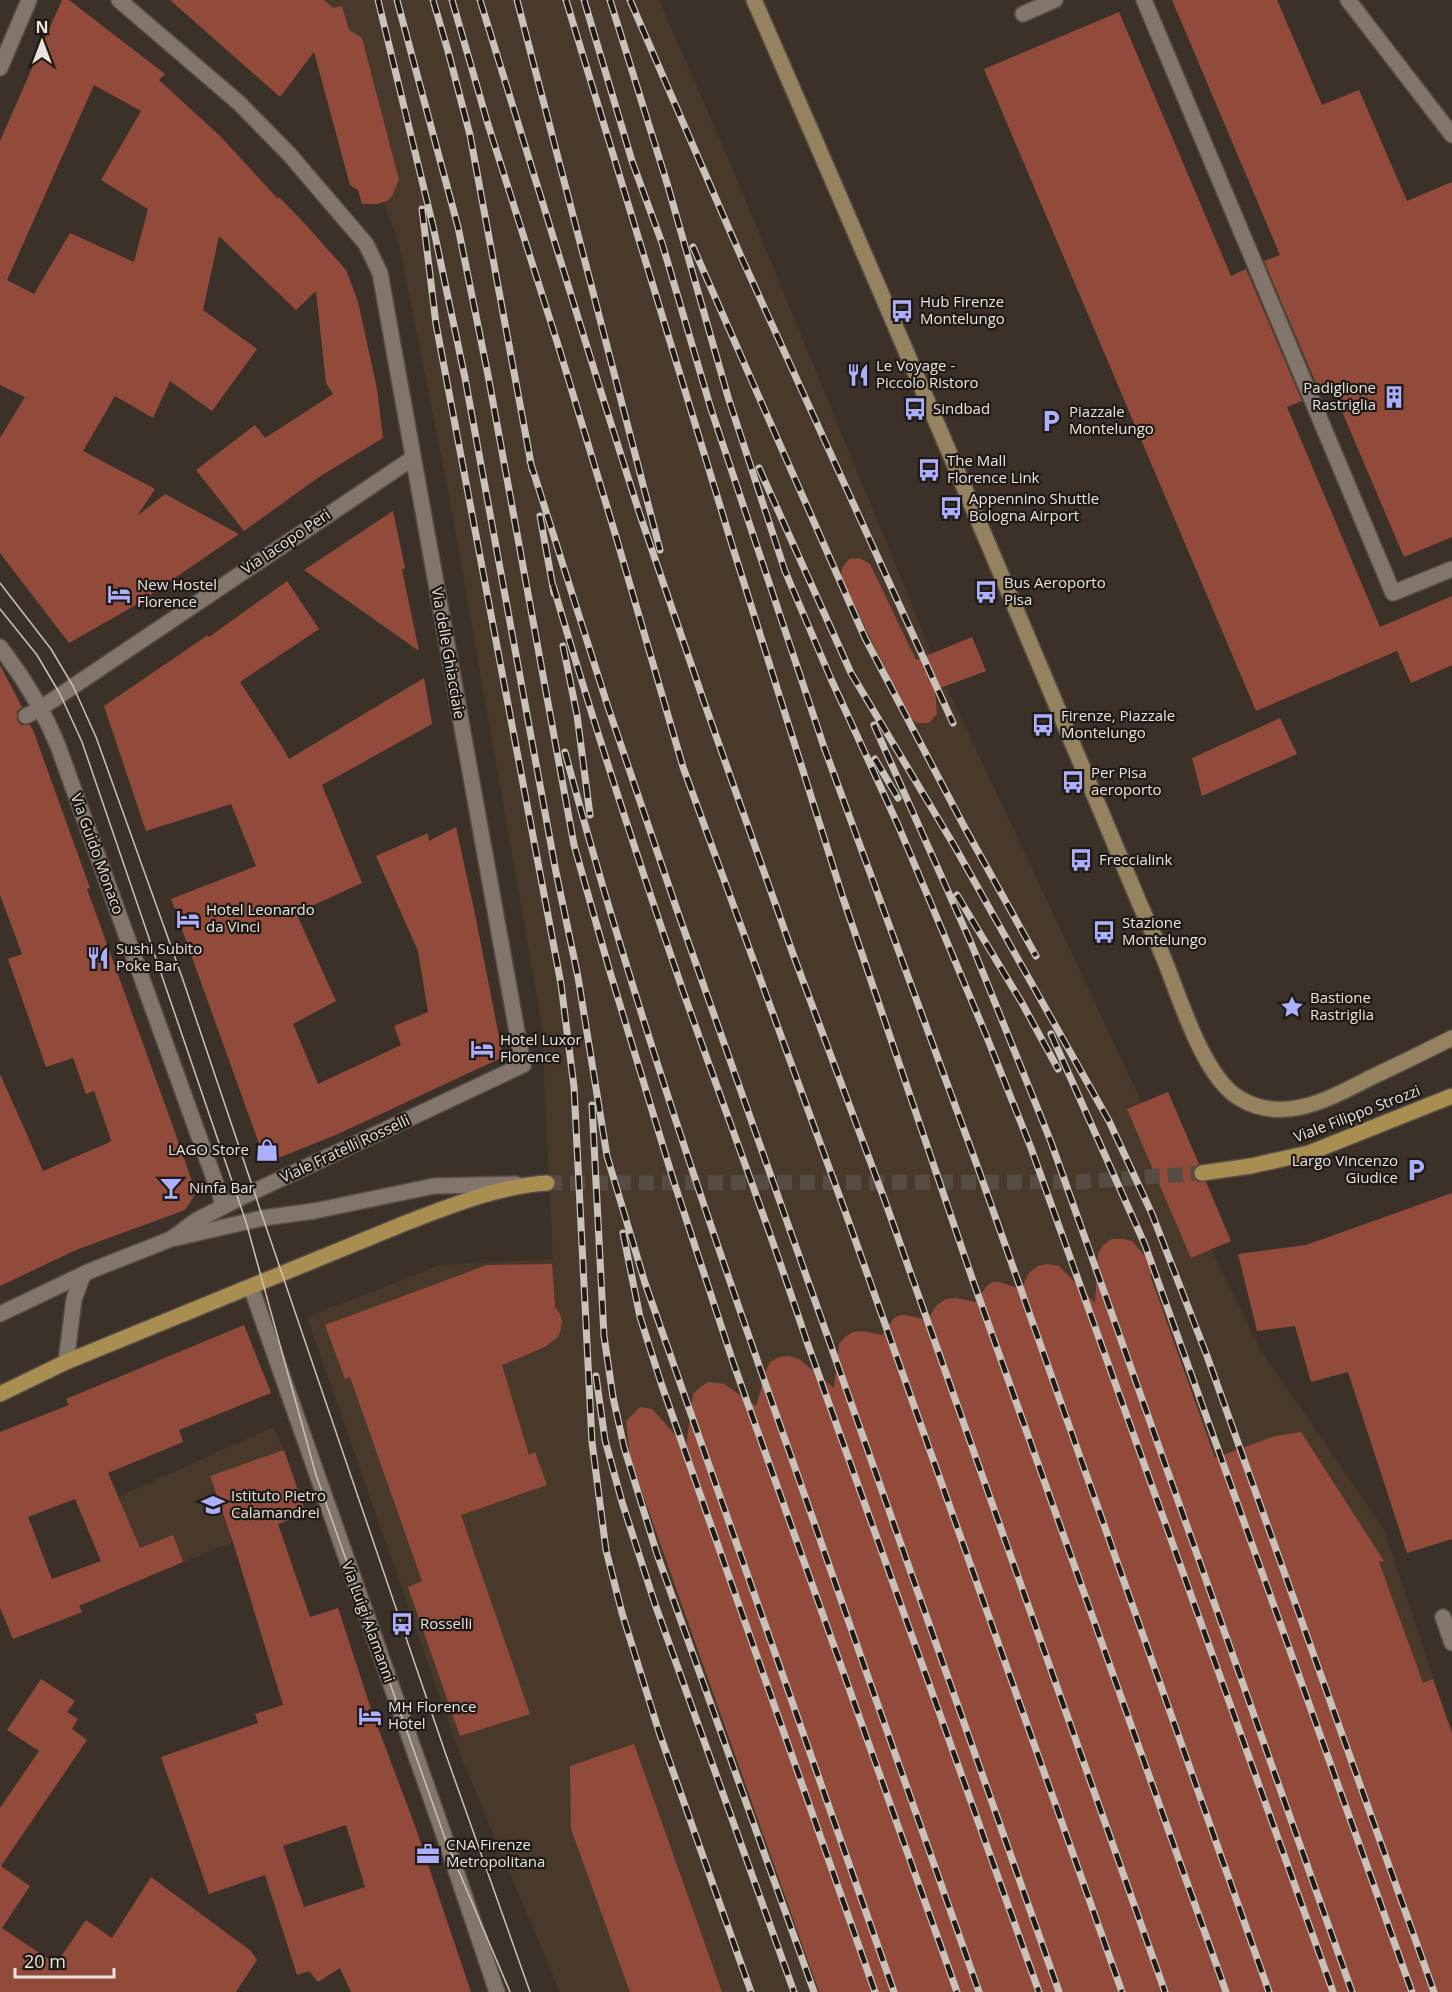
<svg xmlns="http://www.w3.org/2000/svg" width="1452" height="1992" viewBox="0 0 1452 1992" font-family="'Open Sans',sans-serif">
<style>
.built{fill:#49392b}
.building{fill:#924b3b;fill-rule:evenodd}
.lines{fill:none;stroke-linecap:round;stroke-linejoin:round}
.primary-tunnel{stroke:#564c43;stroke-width:15;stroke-dasharray:15 8;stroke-linecap:butt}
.lane-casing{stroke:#574e45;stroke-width:18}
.street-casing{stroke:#574e45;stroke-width:18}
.secondary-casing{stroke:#574e45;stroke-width:18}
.primary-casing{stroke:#574e45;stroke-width:18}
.lane{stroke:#82756b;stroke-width:15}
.street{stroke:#82756b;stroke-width:15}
.secondary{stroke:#95825e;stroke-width:15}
.primary{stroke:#a88f51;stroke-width:15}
.tram{stroke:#c9c1ba;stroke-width:1.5}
.rail-casing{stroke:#c9c1ba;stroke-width:7}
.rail{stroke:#1f1a16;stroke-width:4.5;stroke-dasharray:14;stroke-linecap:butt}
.labels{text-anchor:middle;stroke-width:4.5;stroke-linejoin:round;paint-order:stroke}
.poi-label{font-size:15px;fill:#eae3dd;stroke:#1f1a16;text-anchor:start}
.street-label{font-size:15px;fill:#eae3dd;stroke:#1f1a16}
</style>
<rect width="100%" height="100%" fill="#3c3128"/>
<path class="built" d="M304 0H659L732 167 937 666 1203 1233 1260 1349 1384 1529 1452 1734V1992H560L461 1757 307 1317 440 1265 553 1259 545 1098 543 1031 449 495 399 244 313 7Z
M273 1427 284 1450 306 1513 151 1575 118 1497Z"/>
<path class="building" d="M62 0H69L165 74 159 80 220 136 278 199 279 197 305 224 346 270 358 302 377 389 383 438 319 477 244 531 196 470 255 425 265 438 333 394 326 383 316 291 296 310 219 236 203 310 257 349 212 411 170 381 153 418 115 396 83 451 155 489 137 516 165 494 239 534 134 606 69 643 0 553V438L25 397 0 385V141ZM94 85 141 111 101 180 148 209 134 262 70 233 34 294 7 280Z
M170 0H324L333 8 342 6 349 30 362 38 399 180 392 196 387 201 377 204H362L358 190 350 185 314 52 280 97Z
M1172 0H1277L1322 105 1359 90 1407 201 1452 182V537L1404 557 1332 388 1320 393 1264 261 1280 255Z
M1119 12 1231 276 1246 269 1302 401 1287 407 1380 627 1452 596V665L1411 683 1397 651 1256 711 984 69Z
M393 511 405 568 402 570 419 651 304 570Z
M859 558 870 564 916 660 972 637 986 671 935 690 937 714 929 723H917L908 716 841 578 842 568 849 559Z
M287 581 319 629 240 682 283 748 289 759 424 678 432 724 322 785 362 883 296 913 336 1001 293 1024 318 1084 401 1045 394 1026 428 1012 418 951 376 856 428 833 429 841 456 827 475 914 503 1057 338 1134 266 1163 171 899 256 866 231 804 146 831 104 706 208 635 209 637Z
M0 665 22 707 17 711V720L21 725H30L33 730 90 888 87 889 171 1121 194 1187V1196L185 1210 76 1250 0 1286V1074L43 1171 110 1142 111 1140 94 1091 86 1094 73 1058 46 1067 8 959 22 954 0 895Z
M1280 718 1297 754 1202 796 1192 758Z
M1168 1092 1199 1164 1193 1169 1192 1175 1198 1182H1206L1231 1241 1191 1258 1127 1109Z
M1452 1193V1539L1407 1553 1348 1372 1311 1382 1295 1326 1257 1331 1238 1254 1306 1245Z
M1112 1239H1123L1132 1241 1159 1272 1150 1275 1215 1458 1275 1436 1301 1432 1384 1561 1379 1562 1423 1683 1433 1679 1452 1733V1992H819L630 1458 626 1421 640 1407 652 1409 686 1447 693 1394 699 1388 708 1382 724 1384 756 1406 766 1371 770 1362 779 1357 788 1356 799 1359 834 1388 839 1344 845 1337 853 1332 863 1331 882 1335 894 1318 900 1315H906L927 1320 937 1305 946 1299 956 1298 975 1302 987 1286 992 1282H999L1021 1289 1029 1273 1038 1266 1047 1264 1059 1266 1095 1303 1098 1254 1103 1245Z
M552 1264 555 1307 560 1314 562 1321 561 1329 558 1337 545 1347 502 1365 529 1455 535 1452 547 1485 461 1515 530 1714 460 1736 408 1587 422 1581 350 1377 345 1379 325 1325 487 1265Z
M244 1325 271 1393 179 1430 183 1442 108 1473 140 1548 173 1535 183 1562 79 1606 82 1612 13 1639 0 1608V1432L69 1405 66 1399ZM75 1499 101 1561 52 1579 28 1517Z
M284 1450 306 1513 278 1524 310 1617 338 1608 371 1709 415 1826 471 1992H351L340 1968 318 1982 309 1971 297 1975 265 1875 209 1894 161 1757 258 1723 255 1714 283 1705 233 1542 210 1476ZM346 1825 365 1887 304 1907 283 1846Z
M41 1679 75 1701 67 1712 78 1719 72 1729 87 1740 1 1866 30 1886 2 1928 56 1964 86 1920 112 1938 151 1877 251 1951 257 1960 236 1992H0V1808L39 1751 7 1730Z
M634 1744 722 1992H630L571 1829 570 1766Z"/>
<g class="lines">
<path class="primary-tunnel" d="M547 1183 1077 1182 1202 1173"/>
<g class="lane-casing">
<path id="lane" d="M1144 0 1393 593 1452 569
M1348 0 1452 135
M1023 14 1055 0
M26 716 41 708
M1443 1617 1452 1643"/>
</g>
<g class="street-casing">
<path id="street" d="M0 68 29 0
M0 647C24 678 43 709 58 746L224 1206
M41 708 413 458
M176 1238 263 1218 314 1211 434 1186 516 1184
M251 1287 446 1841 497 1992
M0 1314 90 1271 171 1239 197 1220 238 1199 523 1065 380 273 366 244 289 154 239 103 119 0
M66 1362 74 1299 83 1275"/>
</g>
<g class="secondary-casing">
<path id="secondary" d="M754 0C884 297 1011 596 1136 895 1144 915 1154 934 1162 954 1179 994 1202 1076 1239 1098 1285 1126 1332 1097 1374 1076 1400 1064 1426 1051 1452 1038"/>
</g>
<g class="primary-casing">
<path id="primary" d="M1202 1173 1251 1166 1309 1153 1452 1096
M0 1394 66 1362 408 1222C453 1205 499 1186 547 1183"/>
</g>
<use href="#lane" class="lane"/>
<use href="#street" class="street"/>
<use href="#secondary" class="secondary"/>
<use href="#primary" class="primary"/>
<path class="tram" d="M0 583 51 649 73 686 96 737 182 977 263 1218 445 1752 530 1992
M0 609 37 655 60 694 82 742 246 1222 316 1475 446 1841 510 1992"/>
<g class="rail-casing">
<path id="rail" d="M378 0 433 226 465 378 556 872 578 977 607 1156 645 1283 894 1992
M397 0 458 227 488 375 574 845 610 972 673 1179 733 1362 957 1992
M433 0 448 51 470 135 532 469
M452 0 487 121 559 348 617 540 683 767 846 1214 1122 1992
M480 0 601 392 640 515 703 699 793 954 885 1201 1165 1992
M517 0 660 550
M566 0 732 545 843 898 972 1278 1226 1992
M584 0 632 161 662 243 711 409 824 747 978 1168 1269 1992
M610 0 667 183 728 397 785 571 831 679 898 825 986 1035 1031 1148 1333 1992
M630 0 739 252 953 723
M422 209 436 324 561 984 574 1087 592 1442 606 1550 622 1613 659 1732 751 1992
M693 247 865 638 965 828 1036 956
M530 461 608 707 677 910 1059 1992
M759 468 851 673 955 847 1109 1121 1152 1214 1207 1356 1434 1992
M540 516 554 593
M553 585C593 722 637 857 683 991 724 1108 768 1224 807 1342L1039 1992
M563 646 577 715 590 815
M874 725 971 943 1051 1142 1352 1992
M565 752C630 994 711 1230 794 1465 855 1641 917 1816 979 1992
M875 759 898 798
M957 895 1022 1003 1058 1069
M1051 1034 1145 1245 1412 1992
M592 1105 604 1336 613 1397 624 1447 657 1554 814 1992
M623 1233 640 1317 662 1386 875 1992
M596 1376 605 1440 622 1502 655 1604 794 1992"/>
</g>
<use href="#rail" class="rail"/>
</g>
<defs>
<g id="bus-bare" transform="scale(1.8)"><path d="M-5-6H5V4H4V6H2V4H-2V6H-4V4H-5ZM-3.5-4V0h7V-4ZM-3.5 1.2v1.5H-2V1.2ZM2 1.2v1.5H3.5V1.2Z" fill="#acaffb" stroke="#1f1a16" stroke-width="2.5" paint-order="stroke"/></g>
<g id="restaurant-bare" transform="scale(1.8)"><path d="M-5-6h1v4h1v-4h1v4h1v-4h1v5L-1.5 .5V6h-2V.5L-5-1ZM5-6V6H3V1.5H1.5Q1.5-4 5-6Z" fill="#acaffb" stroke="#1f1a16" stroke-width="2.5" paint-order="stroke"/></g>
<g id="building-bare" transform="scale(1.8)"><path d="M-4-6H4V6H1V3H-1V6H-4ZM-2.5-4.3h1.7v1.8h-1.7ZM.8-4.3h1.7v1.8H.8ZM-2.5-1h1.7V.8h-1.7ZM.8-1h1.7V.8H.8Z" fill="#acaffb" stroke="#1f1a16" stroke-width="2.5" paint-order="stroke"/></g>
<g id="parking-bare" transform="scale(1.8)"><path d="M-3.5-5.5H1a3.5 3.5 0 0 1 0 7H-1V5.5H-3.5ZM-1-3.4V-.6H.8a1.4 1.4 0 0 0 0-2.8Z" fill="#acaffb" stroke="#1f1a16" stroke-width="2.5" paint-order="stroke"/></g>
<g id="hotel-bare" transform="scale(1.8)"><path d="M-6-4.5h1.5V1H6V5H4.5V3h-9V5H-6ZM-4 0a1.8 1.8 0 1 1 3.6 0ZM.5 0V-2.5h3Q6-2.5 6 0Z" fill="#acaffb" stroke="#1f1a16" stroke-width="2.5" paint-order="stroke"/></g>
<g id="sight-bare" transform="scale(1.8)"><path d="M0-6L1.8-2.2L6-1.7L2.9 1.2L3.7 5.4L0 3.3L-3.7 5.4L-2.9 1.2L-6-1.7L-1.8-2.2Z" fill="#acaffb" stroke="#1f1a16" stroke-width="2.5" paint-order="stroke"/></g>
<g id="shop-bare" transform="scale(1.8)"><path d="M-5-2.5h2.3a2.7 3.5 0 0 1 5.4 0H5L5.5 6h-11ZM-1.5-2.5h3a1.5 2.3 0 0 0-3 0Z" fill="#acaffb" stroke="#1f1a16" stroke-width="2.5" paint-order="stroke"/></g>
<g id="bar-bare" transform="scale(1.8)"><path d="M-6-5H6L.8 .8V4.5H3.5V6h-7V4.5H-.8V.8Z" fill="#acaffb" stroke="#1f1a16" stroke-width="2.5" paint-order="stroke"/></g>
<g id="school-bare" transform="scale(1.8)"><path d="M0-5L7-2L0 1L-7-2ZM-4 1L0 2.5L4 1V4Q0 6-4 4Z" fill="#acaffb" stroke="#1f1a16" stroke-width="2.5" paint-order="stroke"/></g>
<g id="office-bare" transform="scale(1.8)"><path d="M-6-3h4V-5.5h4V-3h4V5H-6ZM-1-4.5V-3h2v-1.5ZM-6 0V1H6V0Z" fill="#acaffb" stroke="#1f1a16" stroke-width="2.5" paint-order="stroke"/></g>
</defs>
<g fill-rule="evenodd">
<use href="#bus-bare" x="902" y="311"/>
<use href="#restaurant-bare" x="858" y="375"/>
<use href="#building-bare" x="1394" y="397"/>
<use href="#bus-bare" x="915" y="409"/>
<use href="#parking-bare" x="1051" y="421"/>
<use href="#bus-bare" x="929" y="470"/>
<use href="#bus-bare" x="951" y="508"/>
<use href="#bus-bare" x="986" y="592"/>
<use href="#hotel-bare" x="119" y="594"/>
<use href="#bus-bare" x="1043" y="725"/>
<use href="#bus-bare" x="1073" y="782"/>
<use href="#bus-bare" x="1081" y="860"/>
<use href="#hotel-bare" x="188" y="919"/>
<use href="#bus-bare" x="1104" y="932"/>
<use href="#restaurant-bare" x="98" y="958"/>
<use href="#sight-bare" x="1292" y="1007"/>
<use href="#hotel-bare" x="482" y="1049"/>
<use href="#shop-bare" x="267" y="1150"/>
<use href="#parking-bare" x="1416" y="1170"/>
<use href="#bar-bare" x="171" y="1188"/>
<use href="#school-bare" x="213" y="1505"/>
<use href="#bus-bare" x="402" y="1624"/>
<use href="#hotel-bare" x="370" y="1716"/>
<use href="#office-bare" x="428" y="1854"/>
</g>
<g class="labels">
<g class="poi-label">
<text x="920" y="307">Hub Firenze<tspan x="920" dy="17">Montelungo</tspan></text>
<text x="876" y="371">Le Voyage -<tspan x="876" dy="17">Piccolo Ristoro</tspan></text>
<text x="1376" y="393" text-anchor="end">Padiglione<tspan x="1376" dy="17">Rastriglia</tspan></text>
<text x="933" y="414">Sindbad</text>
<text x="1069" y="417">Piazzale<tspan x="1069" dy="17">Montelungo</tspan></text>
<text x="947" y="466">The Mall<tspan x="947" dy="17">Florence Link</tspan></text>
<text x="969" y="504">Appennino Shuttle<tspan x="969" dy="17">Bologna Airport</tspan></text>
<text x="1004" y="588">Bus Aeroporto<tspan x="1004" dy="17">Pisa</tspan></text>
<text x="137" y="590">New Hostel<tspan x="137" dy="17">Florence</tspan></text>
<text x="1061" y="721">Firenze, Piazzale<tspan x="1061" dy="17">Montelungo</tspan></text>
<text x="1091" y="778">Per Pisa<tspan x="1091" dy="17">aeroporto</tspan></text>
<text x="1099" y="865">Freccialink</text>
<text x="206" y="915">Hotel Leonardo<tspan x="206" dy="17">da Vinci</tspan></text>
<text x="1122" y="928">Stazione<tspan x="1122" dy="17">Montelungo</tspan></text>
<text x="116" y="954">Sushi Subito<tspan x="116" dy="17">Poke Bar</tspan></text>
<text x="1310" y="1003">Bastione<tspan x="1310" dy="17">Rastriglia</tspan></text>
<text x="500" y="1045">Hotel Luxor<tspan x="500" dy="17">Florence</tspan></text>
<text x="249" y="1155" text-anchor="end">LAGO Store</text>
<text x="1398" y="1166" text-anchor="end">Largo Vincenzo<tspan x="1398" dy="17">Giudice</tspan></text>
<text x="189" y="1193">Ninfa Bar</text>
<text x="231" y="1501">Istituto Pietro<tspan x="231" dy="17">Calamandrei</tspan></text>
<text x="420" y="1629">Rosselli</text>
<text x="388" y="1712">MH Florence<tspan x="388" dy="17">Hotel</tspan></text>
<text x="446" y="1850">CNA Firenze<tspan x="446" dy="17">Metropolitana</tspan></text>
</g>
<g class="street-label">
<text transform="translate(286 542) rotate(-34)" y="5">Via Iacopo Peri</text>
<text transform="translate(448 653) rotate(80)" y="5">Via delle Ghiacciaie</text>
<text transform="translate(97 854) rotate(70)" y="5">Via Guido Monaco</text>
<text transform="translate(1357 1114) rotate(-21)" y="5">Viale Filippo Strozzi</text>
<text transform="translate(345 1149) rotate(-25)" y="5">Viale Fratelli Rosselli</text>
<text transform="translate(368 1622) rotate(70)" y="5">Via Luigi Alamanni</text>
</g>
</g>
<g transform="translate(42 42)" stroke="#1f1a16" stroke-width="4.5" paint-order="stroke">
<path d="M0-4.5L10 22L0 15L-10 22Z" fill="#eae3dd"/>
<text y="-9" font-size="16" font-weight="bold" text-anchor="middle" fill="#eae3dd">N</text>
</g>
<path d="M15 1968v9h99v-9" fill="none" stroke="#eae3dd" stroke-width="3"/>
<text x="24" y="1968" font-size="18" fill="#eae3dd" stroke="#1f1a16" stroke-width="4.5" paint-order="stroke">20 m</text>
</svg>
